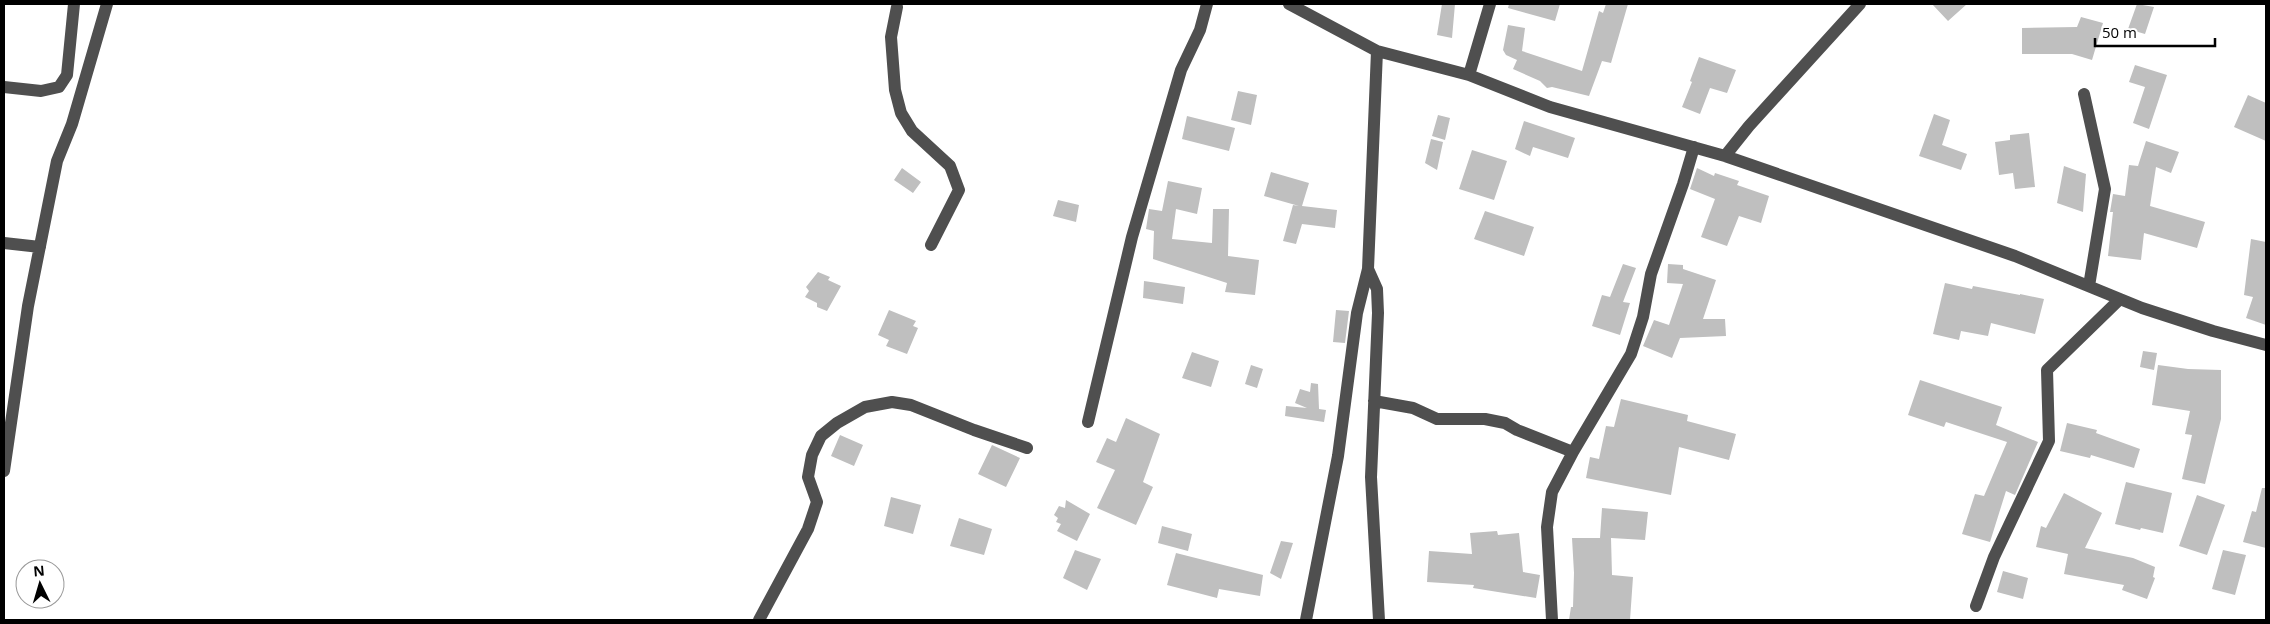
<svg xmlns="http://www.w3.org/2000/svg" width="2270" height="624" viewBox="0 0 2270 624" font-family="'Open Sans',sans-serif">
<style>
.building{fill:#bfbfbf}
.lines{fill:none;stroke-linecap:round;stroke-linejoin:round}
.minor{stroke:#4f4f4f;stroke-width:12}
</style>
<rect width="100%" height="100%" fill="#fff"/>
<path class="building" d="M1442 4H1455L1452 38 1437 35Z
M1509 4H1560L1555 21 1508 8Z
M1606 4H1628L1611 63 1602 61 1589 96 1552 87 1547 88 1540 81 1513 69 1517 60 1506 55 1503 50 1508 25 1525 28 1522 51 1582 71 1599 11 1603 13Z
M1932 4H1967L1948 21Z
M2137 4 2154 7 2145 34 2128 29Z
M2081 17 2103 23 2092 60 2072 54H2022V28L2077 27Z
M1699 57 1736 70 1727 93 1710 88 1700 114 1682 107 1692 82 1690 81Z
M2135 65 2167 75 2149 129 2133 123 2145 87 2129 82Z
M1238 91 1257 95 1251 125 1231 120Z
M2248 95 2266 103V141L2234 127Z
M1934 114 1950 120 1942 145 1967 154 1961 170 1919 156Z
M1438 115 1450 118 1445 140 1432 136Z
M1187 116 1235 128 1229 151 1182 139Z
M1524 121 1575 138 1568 158 1533 147 1530 156 1515 149Z
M2029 133 2035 187 2015 189 2013 173 1999 175 1995 142 2010 140V135Z
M1431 139 1443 142 1437 170 1425 163Z
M2146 141 2179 152 2171 173 2156 167 2150 206 2205 222 2197 248 2144 233 2141 260 2108 256 2113 212H2110L2113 194 2125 196 2129 165 2138 166Z
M1472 150 1507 161 1494 200 1459 189Z
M2064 166 2086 174 2083 212 2057 203Z
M902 168 921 182 913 193 894 180Z
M1697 168 1714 176 1715 173 1739 181 1737 185 1769 196 1761 223 1739 216 1727 246 1701 237 1715 199 1690 189Z
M1271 172 1309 183 1302 206 1337 210 1335 228 1302 224 1296 244 1283 241 1293 205 1299 206 1264 196Z
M1168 181 1202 188 1197 214 1176 209 1172 239 1212 243 1213 209H1229L1228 256 1259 260 1255 295 1225 292 1227 283 1153 259 1154 231 1146 229 1149 209 1162 211Z
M1058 200 1079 205 1076 222 1053 216Z
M1485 211 1534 227 1524 256 1474 239Z
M2251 239 2266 242V325L2246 318 2253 297 2244 295Z
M1623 264 1636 268 1623 302 1630 303 1620 335 1592 326 1602 295 1610 297Z
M1668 264 1683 265V269L1716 280 1703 319H1725L1726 336 1680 338 1672 358 1643 346 1654 320 1669 325 1683 284 1667 283Z
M818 272 830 277 828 280 841 286 827 311 817 307V303L805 297 809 291 806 287Z
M1144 281 1185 287 1183 304 1143 298Z
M1945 283 1972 289 1973 286 2020 295V294L2044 299 2035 334 1991 323 1988 336 1961 331 1959 340 1933 334Z
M889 310 916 321 913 326 918 328 907 354 886 346 889 340 878 335Z
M1336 310 1349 311 1345 343 1333 342Z
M2143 351 2157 353 2154 370 2140 367Z
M1192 352 1219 361 1211 387 1182 378Z
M1251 365 1263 369 1257 388 1245 384Z
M2158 365 2188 369 2221 370V419L2205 484 2182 479 2192 435 2185 434 2190 411 2152 405Z
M1920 380 2002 407 1996 425 2038 442 2015 495 2006 491 1990 542 1962 534 1975 494 1984 496 2007 442 1946 422 1944 427 1908 415Z
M1311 383 1318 384 1319 409 1326 410 1324 422 1285 416 1286 406 1307 408 1295 403 1300 389 1310 392Z
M1621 399 1688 415 1687 421 1736 434 1729 460 1679 447 1671 495 1586 478 1590 457 1599 459 1606 426 1614 427Z
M1126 418 1160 434 1143 482 1153 487 1136 525 1097 508 1115 470 1096 462 1107 438 1116 442Z
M2067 423 2097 430 2096 433 2140 449 2134 468 2091 455 2090 458 2060 451Z
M840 435 863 445 854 466 831 456Z
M992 445 1020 458 1006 487 978 474Z
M2126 482 2172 493 2163 533 2141 528 2140 530 2115 524Z
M2262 488H2266V548L2243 542 2252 511 2256 512Z
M2064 493 2102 513 2085 548 2133 558 2155 567 2153 577 2155 578 2147 599 2122 590 2124 585 2064 574 2068 554 2036 547 2041 526 2046 528Z
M2197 495 2225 505 2207 555 2179 546Z
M891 497 921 505 913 534 884 526Z
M1066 500 1090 514 1077 541 1057 531 1061 524 1056 522 1058 518 1054 515 1059 506 1065 508Z
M1602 508 1648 512 1645 540 1611 538 1612 575 1633 577 1630 620H1569L1571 607H1573L1574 573 1572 538H1600Z
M959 518 992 529 984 555 950 546Z
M1162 526 1192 534 1188 551 1158 543Z
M1497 531 1498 535 1519 533 1523 572 1540 575 1536 598 1473 588 1474 585 1427 582 1429 551 1472 554 1470 533Z
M1281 541 1293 543 1281 579 1270 573Z
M1075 550 1101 559 1087 590 1063 578Z
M2223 550 2246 555 2235 595 2212 589Z
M1176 553 1263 575 1260 596 1219 589 1217 598 1167 585Z
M2003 571 2028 578 2023 599 1997 592Z"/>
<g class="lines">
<path class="minor" d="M1289 4 1377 51 1469 75 1550 107 1725 156 2015 256 2142 308 2213 331 2266 345
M897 7 891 37 895 90 901 113 912 131 950 166 959 190 931 245
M1377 51 1368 269 1377 289 1378 313 1371 477 1379 620
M1469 75 1490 4
M4 87 41 91 59 87 67 75 74 4
M2084 94 2105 189 2089 286
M1725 156 1749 126 1860 4
M4 243 40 247
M1374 401 1413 408 1437 419H1485L1505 423 1517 430 1573 452
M1088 422 1132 237 1181 70 1200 30 1207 4
M4 471 28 306 57 161 72 124 107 4
M1976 606 1994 557 2049 441 2047 370 2120 299
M759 620 808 529 817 502 808 477 812 455 821 436 837 423 865 407 892 402 911 405 974 430 1027 448
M1306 620 1338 456 1357 313 1368 269
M1552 620 1547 527 1552 492 1573 452 1631 354 1643 317 1651 274 1683 184 1694 147"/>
</g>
<rect width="2270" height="624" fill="none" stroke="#000000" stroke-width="10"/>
<g transform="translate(40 584) rotate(355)"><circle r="24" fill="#ffffff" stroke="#999999"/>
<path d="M0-4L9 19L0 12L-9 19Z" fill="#000000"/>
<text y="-8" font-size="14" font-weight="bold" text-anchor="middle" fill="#000000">N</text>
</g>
<path d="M2095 38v8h120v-8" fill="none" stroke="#000000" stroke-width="2.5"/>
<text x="2102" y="38" font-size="15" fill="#000000" stroke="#ffffff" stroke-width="4" paint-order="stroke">50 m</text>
</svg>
